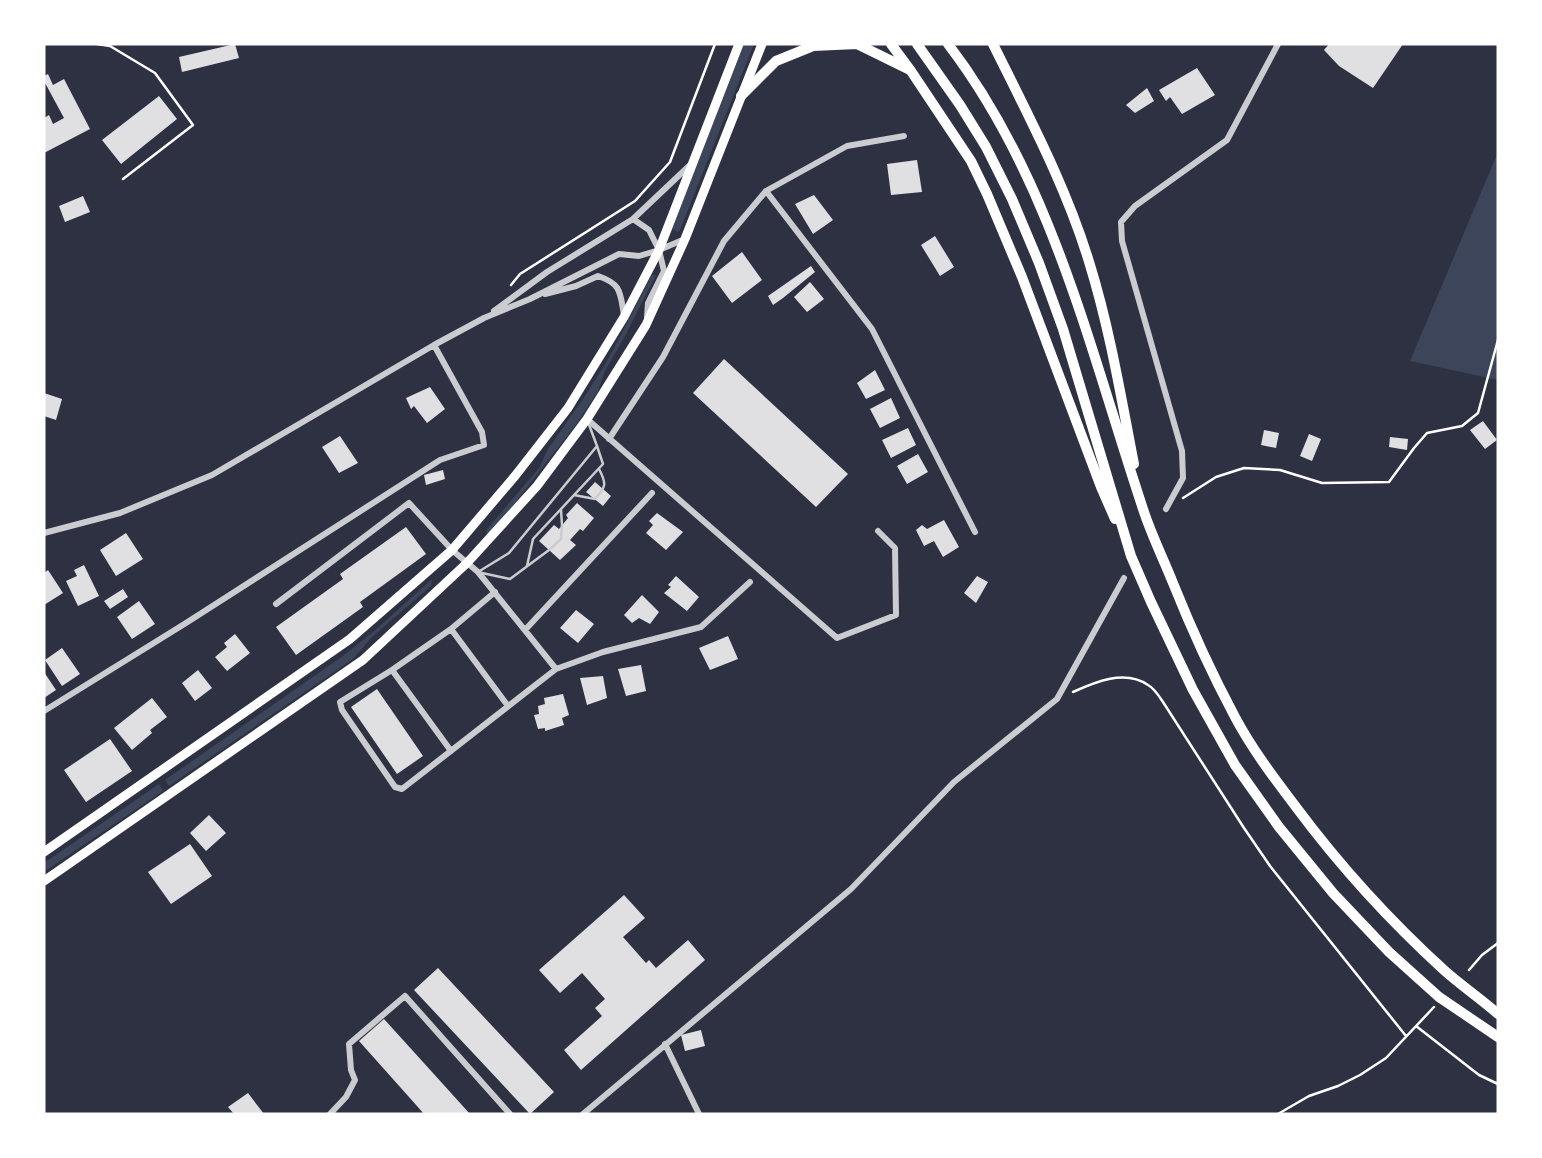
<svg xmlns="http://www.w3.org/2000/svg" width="1542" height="1158" viewBox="0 0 1542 1158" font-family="'Alegreya Sans',sans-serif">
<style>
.green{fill:#3c4559}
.building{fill:#e0e0e3}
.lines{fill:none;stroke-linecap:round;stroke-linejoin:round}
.path{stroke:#fff;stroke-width:2.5}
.service{stroke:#caccd0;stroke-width:2.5}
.minor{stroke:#caccd0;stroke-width:6}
.primary{stroke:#fff;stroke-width:9}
.trunk{stroke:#fff;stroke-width:10}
</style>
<rect width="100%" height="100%" fill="#2d3142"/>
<path class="green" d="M744 44H754L680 230 678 232 672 229Z
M1498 152V380L1410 361Z
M652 275H656L624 338 605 371 598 391 578 422 518 499 486 537 487 529 539 468 548 449 585 396 607 361Z
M431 580 432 582 431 586 371 638 353 659 169 786 165 780 343 656 373 632Z
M159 784 163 791 44 872V863Z"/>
<path class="building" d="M235 44 239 58 182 72 179 57Z
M1329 44H1403L1373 88 1339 66 1324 50Z
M1197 68 1215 95 1182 114 1170 97 1166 101 1159 90Z
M48 74 53 85 64 79 90 129 44 153V118L49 115 53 124 64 118 44 81V76Z
M1147 88 1154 101 1135 113 1126 105Z
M159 96 177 119 121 164 102 140Z
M917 160 922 192 891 195 887 164Z
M814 195 833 220 813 234 795 204Z
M83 196 90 212 65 222 59 206Z
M935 236 954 267 940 276 921 245Z
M742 252 762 280 732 303 712 276Z
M811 266 815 272 783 298 773 305 768 296Z
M810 282 824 299 807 312 794 297Z
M724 359 848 474 816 507 693 393Z
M875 370 885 390 866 399 857 383Z
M430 387 445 409 427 423 414 406 411 409 406 398Z
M44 393 62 399 56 420 44 416Z
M891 398 900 418 880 428 870 409Z
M1483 421 1497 440 1485 449 1470 430Z
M908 428 916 445 891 458 882 440Z
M1264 430 1279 433 1276 448 1261 445Z
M1309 434 1321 439 1312 461 1300 456Z
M340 436 358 463 339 473 322 447Z
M1390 437 1408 439 1407 450 1389 447Z
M918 454 928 472 907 484 897 466Z
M443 470 445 479 426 485 424 475Z
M595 482 611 496 603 506 586 492Z
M577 503 594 518 583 531 580 529 570 540 576 545 560 560 539 541 554 525 559 529 568 518 566 515Z
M657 513 683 532 666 550 646 533 653 525 649 521Z
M944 520 959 547 943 557 934 541 924 546 916 530 922 525 927 529Z
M406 527 426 554 360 602 363 607 296 655 276 627 343 579 340 574Z
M126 533 143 559 116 576 100 550Z
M84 565 99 596 78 606 66 581 77 576 74 570Z
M48 570 63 593 44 605V573Z
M676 576 699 597 687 611 664 593 671 587 668 585Z
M977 576 988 582 976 603 964 593Z
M123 589 128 597 110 609 104 601Z
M642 595 659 612 650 624 639 618 632 623 624 615Z
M139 601 155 624 132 639 117 617Z
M576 610 594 624 578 643 560 628Z
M235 634 250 653 227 671 215 657 227 647 224 643Z
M728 636 738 659 710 670 699 648Z
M62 648 80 674 62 686 45 660Z
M641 665 646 691 626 696 618 669Z
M198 670 212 688 195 701 182 683Z
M44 672 56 690 44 698Z
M603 676 607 698 587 705 580 678Z
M377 689 423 756 397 774 351 707Z
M563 694 569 715 562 718 564 725 545 731V728L538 729 534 715 539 714 538 706 545 704 544 698Z
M152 698 167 717 150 730 152 733 132 750 114 728Z
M110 739 132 771 86 802 64 770Z
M209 815 226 833 206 851 190 833Z
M190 844 212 876 171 904 148 872Z
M624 895 645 918 623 937 646 963 649 960 656 968 688 940 705 960 581 1070 564 1050 602 1016 595 1008 605 999 582 973 560 993 539 970Z
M438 968 554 1092 530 1114 414 990Z
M384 1019 442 1083 470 1114H424L417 1106 359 1041Z
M701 1030 705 1046 685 1051 681 1035Z
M248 1093 264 1114H234L228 1107Z"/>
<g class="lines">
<path class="path" d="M97 44 110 46 155 73 193 125 123 179
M511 285 520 274 635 201 670 162 715 44
M1183 498 1216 477 1244 468 1280 470 1322 483 1389 482 1414 448 1427 433 1462 426 1478 413 1498 340
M1073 692C1095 682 1125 669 1148 685 1154 688 1159 696 1163 702L1244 828 1270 866 1406 1036
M1469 970 1482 955 1498 943
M1416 1026 1479 1075 1498 1084
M1278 1114 1309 1096 1338 1086 1360 1075 1386 1058 1434 1007"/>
<path class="service" d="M574 495 595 499C606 487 607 484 599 469
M527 566 533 539 603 464 597 446
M478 572 509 553 597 446 588 422
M482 573 510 579 549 550 561 539 562 525 561 510"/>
<path class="minor" d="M766 191 872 329 975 532
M633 219 649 230 659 250 664 271 648 303 647 317
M545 294 576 286 598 276C622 284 620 293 624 315
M494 311 547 272 633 219 689 166
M587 419 837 638 896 615 895 548 878 531
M609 439 663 357 724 241 766 191 847 146 904 136
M1166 509 1183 478 1182 451 1122 241 1121 222 1135 206 1227 140 1278 44
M44 533 120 513 212 475 434 345 484 318 530 299 619 254 639 256 659 250 685 239
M495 592 451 629 392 670 340 702 342 710 395 787 402 789 556 669
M276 604 409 503 452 550 478 572 556 669 603 652 701 627 750 582
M451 629 508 706
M525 630 652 493
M392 670 451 751
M44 711 186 623 440 460 484 445 482 432 434 345
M665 1044 699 1114
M330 1114 346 1097 355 1080 351 1070 349 1044 405 996 510 1114
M583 1114 851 889 954 782 1057 699 1124 578"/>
<path class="primary" d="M44 852 350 639 452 550 515 476 568 408 624 317 659 250 739 44
M44 881 363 660 467 563 537 486 587 419 646 325 685 239 762 44"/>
<path class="trunk" d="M891 44 911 71 971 161 987 194 1022 277 1101 487 1115 519
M917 44 960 105 986 147 1012 199 1039 263 1063 329 1131 556 1151 602 1193 690 1235 765 1279 827 1333 893 1389 952 1439 997 1498 1037
M948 44C1052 180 1090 350 1143 509 1151 534 1163 558 1173 583 1191 628 1212 674 1235 717 1252 749 1274 778 1296 807 1340 866 1390 921 1445 971 1462 986 1481 999 1498 1014
M993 44C1028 115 1067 188 1090 265 1110 330 1121 397 1134 464
M741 96 776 61 813 46 857 44 908 69"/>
</g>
<rect width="1542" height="1158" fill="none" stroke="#ffffff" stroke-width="91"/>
</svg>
